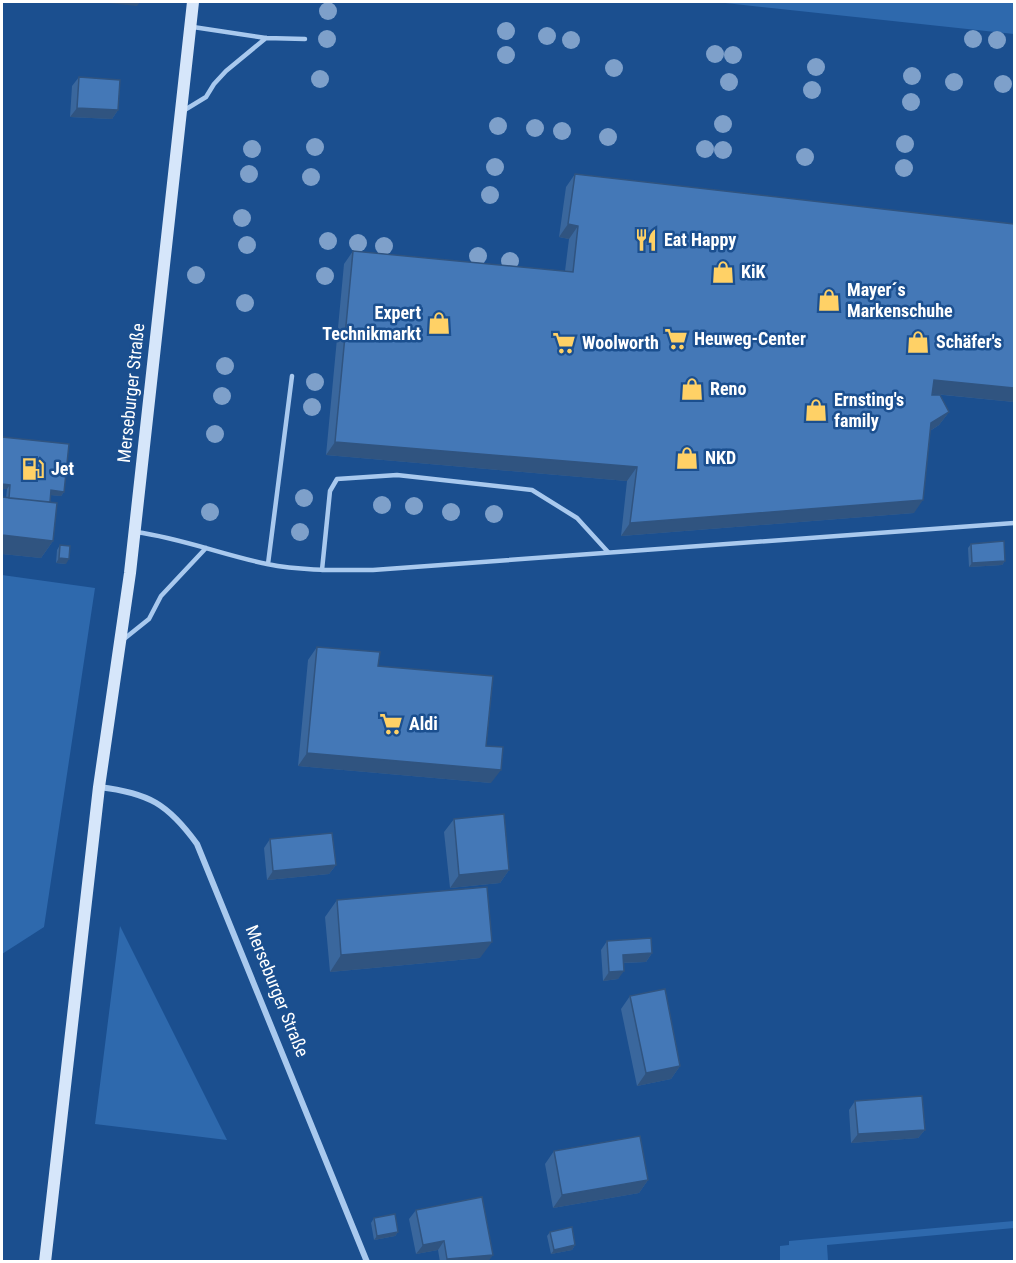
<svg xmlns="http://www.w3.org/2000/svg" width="1016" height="1263" viewBox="0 0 1016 1263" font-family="'Roboto Condensed',sans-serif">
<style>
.green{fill:#2e69ad}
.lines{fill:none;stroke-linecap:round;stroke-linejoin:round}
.lane{stroke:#a9c9ee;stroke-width:4.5}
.street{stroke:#a9c9ee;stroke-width:6}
.secondary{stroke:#d6e6fa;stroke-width:12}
.tree{fill:#7ea0ca}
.wall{fill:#3a679d}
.shaded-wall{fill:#305480}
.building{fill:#4478b7;stroke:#305480;stroke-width:1.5}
.labels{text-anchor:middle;stroke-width:5;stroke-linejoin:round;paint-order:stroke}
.poi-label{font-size:18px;font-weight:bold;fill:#fff;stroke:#1b4f8f;text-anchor:start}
.street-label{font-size:18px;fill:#fff;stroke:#1b4f8f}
</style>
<rect width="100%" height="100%" fill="#1b4f8f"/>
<path class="green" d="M716 2H1014V34Z
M2 575 95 588 44 927 2 954Z
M120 926 227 1140 95 1124Z
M1014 1221V1228L827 1245 828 1261H780V1246L789 1245V1241Z"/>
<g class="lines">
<path class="lane" d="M193 27 266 38 305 39
M183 111 206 97 214 84 226 71 266 38
M136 532C181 538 223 555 267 564 302 571 337 570 373 570L1014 523
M268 564 292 376
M322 570 330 491 337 479 397 475 532 490 577 518 608 552
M124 639 149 619 161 596 206 548"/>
<path class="street" d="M99 787C149 793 168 804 197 844L367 1262"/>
<path class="secondary" d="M45 1262 99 787 130 573 193 2"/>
</g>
<g class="tree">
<circle cx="328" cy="11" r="9"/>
<circle cx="506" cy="31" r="9"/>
<circle cx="547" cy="36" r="9"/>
<circle cx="327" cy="39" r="9"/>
<circle cx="973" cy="39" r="9"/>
<circle cx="571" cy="40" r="9"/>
<circle cx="997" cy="40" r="9"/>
<circle cx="715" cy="54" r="9"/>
<circle cx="506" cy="55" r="9"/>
<circle cx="733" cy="55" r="9"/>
<circle cx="816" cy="67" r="9"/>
<circle cx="614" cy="68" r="9"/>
<circle cx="912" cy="76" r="9"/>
<circle cx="320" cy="79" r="9"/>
<circle cx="729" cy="82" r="9"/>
<circle cx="954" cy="82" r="9"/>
<circle cx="1003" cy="84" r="9"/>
<circle cx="812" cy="90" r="9"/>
<circle cx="911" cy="102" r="9"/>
<circle cx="723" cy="124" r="9"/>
<circle cx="498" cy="126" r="9"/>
<circle cx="535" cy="128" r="9"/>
<circle cx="562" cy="131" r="9"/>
<circle cx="608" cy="137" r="9"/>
<circle cx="905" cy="144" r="9"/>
<circle cx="315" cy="147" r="9"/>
<circle cx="252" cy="149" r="9"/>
<circle cx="705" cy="149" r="9"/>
<circle cx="723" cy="150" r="9"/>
<circle cx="805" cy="157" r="9"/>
<circle cx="495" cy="167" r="9"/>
<circle cx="904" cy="168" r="9"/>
<circle cx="249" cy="174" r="9"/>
<circle cx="311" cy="177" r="9"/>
<circle cx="490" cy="195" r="9"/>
<circle cx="242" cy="218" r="9"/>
<circle cx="328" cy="241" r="9"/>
<circle cx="358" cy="243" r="9"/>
<circle cx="247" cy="245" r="9"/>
<circle cx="384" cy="246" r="9"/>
<circle cx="478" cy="256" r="9"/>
<circle cx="510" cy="261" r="9"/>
<circle cx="196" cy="275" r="9"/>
<circle cx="325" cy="276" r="9"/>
<circle cx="245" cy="303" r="9"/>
<circle cx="225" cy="366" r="9"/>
<circle cx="315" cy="382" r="9"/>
<circle cx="222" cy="396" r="9"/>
<circle cx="312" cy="407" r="9"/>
<circle cx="215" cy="434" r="9"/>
<circle cx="304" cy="498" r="9"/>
<circle cx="382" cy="505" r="9"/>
<circle cx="414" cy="506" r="9"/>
<circle cx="210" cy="512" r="9"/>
<circle cx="451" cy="512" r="9"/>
<circle cx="494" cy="514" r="9"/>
<circle cx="300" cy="532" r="9"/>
</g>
<path class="wall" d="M79 77 118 110 112 119 70 117 72 86Z
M575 174 1014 224V402L933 394 932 395 949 412 939 425 930 431 914 513 621 536 627 481 326 455 344 264 353 251 565 271 569 239 559 237 566 187Z
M2 437 64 492 61 496 51 495 50 502 53 541 41 558 2 554V497L6 498 7 489Z
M971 544 1005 561 1002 565 969 567 968 548Z
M60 545 66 564 56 563 57 550Z
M317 647 378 666 486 746 491 783 298 766 308 660Z
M454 819 509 870 500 883 450 888 444 832Z
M270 839 336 865 329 874 267 880 264 848Z
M337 900 480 958 330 972 325 917Z
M607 941 652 953 646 962 624 963 618 979 603 981 601 950Z
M630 996 680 1066 671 1079 637 1086 621 1009Z
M855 1101 925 1130 918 1138 851 1143 849 1110Z
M554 1151 648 1180 639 1193 553 1208 545 1164Z
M416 1210 488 1262H440L438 1250 416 1254 409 1219Z
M374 1218 398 1232 395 1236 374 1240 371 1223Z
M550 1232 575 1245 572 1250 551 1254 547 1236Z"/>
<path class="shaded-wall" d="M109 2H140L137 6 108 3Z
M77 108 118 110 112 119 70 117Z
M568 224 578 226 569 239 559 237Z
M934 380 1014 388V402L925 393Z
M949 412 939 425 922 436 931 423Z
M335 442 637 467 627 481 326 455Z
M2 484 10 485 7 489H2Z
M51 490 64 492 61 496 48 495Z
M923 500 914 513 621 536 630 523Z
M2 535 53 541 41 558 2 554Z
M59 558 69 559 66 564 56 563Z
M1005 561 1002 565 969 567 972 563Z
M307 753 501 770 491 783 298 766Z
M336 865 329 874 267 880 273 871Z
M509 870 500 883 450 888 459 875Z
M492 942 480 958 330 972 341 955Z
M652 953 646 962 617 963 623 955Z
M624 971 618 979 603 981 609 972Z
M680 1066 671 1079 637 1086 646 1073Z
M925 1130 918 1138 851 1143 858 1134Z
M648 1180 639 1193 553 1208 562 1195Z
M398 1232 395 1236 374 1240 377 1236Z
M444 1241 438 1250 416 1254 423 1245Z
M575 1245 572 1250 551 1254 554 1250Z
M493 1255 488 1262H445L447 1259Z"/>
<path class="building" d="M79 77 120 80 118 110 77 108Z
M575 174 1014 224V388L934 380 932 395H940L949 412 931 423 923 500 630 523 637 467 335 442 353 251 573 272 578 226 568 224Z
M2 437 69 444 64 492 51 490 50 502 9 498 10 485 2 484Z
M2 497 57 503 53 541 2 535Z
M1004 541 1005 561 972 563 971 544Z
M60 545 70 546 69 559 59 558Z
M317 647 380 652 378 666 493 676 486 746 503 747 501 770 307 753Z
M504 814 509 870 459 875 454 819Z
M332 833 336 865 273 871 270 839Z
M487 887 492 942 341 955 337 900Z
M651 938 652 953 623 955 624 971 609 972 607 941Z
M665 989 680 1066 646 1073 630 996Z
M922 1096 925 1130 858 1134 855 1101Z
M640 1136 648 1180 562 1195 554 1151Z
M482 1197 493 1255 447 1259 444 1241 423 1245 416 1210Z
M395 1214 398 1232 377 1236 374 1218Z
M572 1227 575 1245 554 1250 550 1232Z"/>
<defs>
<g id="restaurant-bare" transform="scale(1.8)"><path d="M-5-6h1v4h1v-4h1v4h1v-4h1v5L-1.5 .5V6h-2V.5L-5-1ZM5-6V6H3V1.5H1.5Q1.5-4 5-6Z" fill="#ffd166" stroke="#1b4f8f" stroke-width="2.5" paint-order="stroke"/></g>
<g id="shop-bare" transform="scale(1.8)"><path d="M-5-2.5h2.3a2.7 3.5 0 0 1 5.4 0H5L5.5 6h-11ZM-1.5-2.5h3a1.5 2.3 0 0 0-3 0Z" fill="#ffd166" stroke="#1b4f8f" stroke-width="2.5" paint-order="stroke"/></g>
<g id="supermarket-bare" transform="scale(1.8)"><path d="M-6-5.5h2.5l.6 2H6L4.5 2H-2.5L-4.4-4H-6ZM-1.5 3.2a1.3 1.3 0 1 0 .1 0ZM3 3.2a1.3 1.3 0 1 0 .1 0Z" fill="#ffd166" stroke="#1b4f8f" stroke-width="2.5" paint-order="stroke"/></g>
<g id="fuel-bare" transform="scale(1.8)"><path d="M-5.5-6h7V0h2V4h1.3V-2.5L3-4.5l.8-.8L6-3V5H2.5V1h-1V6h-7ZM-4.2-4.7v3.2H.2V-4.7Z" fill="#ffd166" stroke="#1b4f8f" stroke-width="2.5" paint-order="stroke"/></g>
</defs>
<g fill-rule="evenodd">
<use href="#restaurant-bare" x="646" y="240"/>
<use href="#shop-bare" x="723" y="272"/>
<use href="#shop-bare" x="829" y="300"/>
<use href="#shop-bare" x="439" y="323"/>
<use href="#supermarket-bare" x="676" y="339"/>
<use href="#shop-bare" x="918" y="342"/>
<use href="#supermarket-bare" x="564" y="343"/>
<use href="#shop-bare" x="692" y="389"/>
<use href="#shop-bare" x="816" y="410"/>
<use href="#shop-bare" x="687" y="458"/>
<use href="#fuel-bare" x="33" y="469"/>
<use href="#supermarket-bare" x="391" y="724"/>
</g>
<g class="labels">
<g class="poi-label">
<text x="664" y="246">Eat Happy</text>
<text x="741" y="278">KiK</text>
<text x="847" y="296">Mayer´s<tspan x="847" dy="21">Markenschuhe</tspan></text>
<text x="421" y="319" text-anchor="end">Expert<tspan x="421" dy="21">Technikmarkt</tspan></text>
<text x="694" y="345">Heuweg-Center</text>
<text x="936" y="348">Schäfer's</text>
<text x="582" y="349">Woolworth</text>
<text x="710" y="395">Reno</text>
<text x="834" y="406">Ernsting's<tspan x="834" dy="21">family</tspan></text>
<text x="705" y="464">NKD</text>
<text x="51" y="475">Jet</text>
<text x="409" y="730">Aldi</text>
</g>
<g class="street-label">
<text transform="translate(131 393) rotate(-84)" y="6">Merseburger Straße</text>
<text transform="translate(277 991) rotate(68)" y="6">Merseburger Straße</text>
</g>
</g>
<rect width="1016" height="1263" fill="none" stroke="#ffffff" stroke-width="6"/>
</svg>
